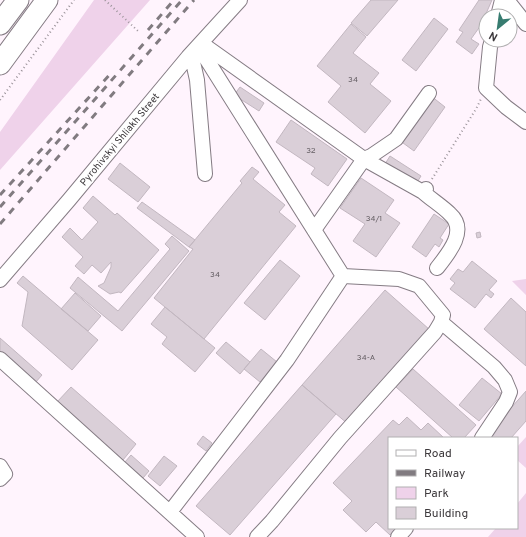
<svg xmlns="http://www.w3.org/2000/svg" width="526" height="537" viewBox="0 0 526 537" font-family="Overpass,sans-serif">
<style>
.green{fill:#efd2ea}
.building{fill:#dacfd8;stroke:#c2b7c0}
.lines{fill:none;stroke-linecap:round;stroke-linejoin:round}
.minor-casing{stroke:#857c84;stroke-width:16}
.highway-casing{stroke:#857c84;stroke-width:23}
.path{stroke:#9a9399;stroke-width:2;stroke-dasharray:1 3;stroke-linecap:butt}
.minor{stroke:#fff;stroke-width:14}
.highway{stroke:#fff;stroke-width:21}
.rail{stroke:#817b80;stroke-width:3;stroke-dasharray:7 7;stroke-linecap:butt}
.labels{text-anchor:middle;stroke-width:3.5;stroke-linejoin:round;paint-order:stroke}
.number-label{font-size:8px;fill:#645e63}
.street-label{font-size:10px;fill:#3d393c;stroke:#fff}
</style>
<rect width="100%" height="100%" fill="#fff4fd"/>
<path class="green" d="M94 0H150L0 170V132Z
M526 279V295L512 281Z
M526 437V468L517 460V447Z
M526 493V537H488L496 528H517V504Z"/>
<path class="building" d="M371 0H398L367 36 351 23Z
M479 0H492L481 25 471 39 479 44 472 54 456 42 463 32 459 30Z
M434 18 448 29 416 71 402 60Z
M351 24 366 37 353 53 379 73 370 84 391 101 365 133 328 102 341 86 317 66Z
M240 87 264 103 259 111 234 95Z
M431 96 445 107 414 151 399 140Z
M291 120 347 159 328 186 311 174 315 168 276 142Z
M390 156 421 176 416 184 385 164Z
M120 163 150 187 138 202 108 179Z
M252 167 259 172 253 179 285 205 279 212 296 226 204 339 154 298 193 249 189 247 242 183 240 181Z
M361 178 394 200 385 213 400 223 376 257 353 241 365 224 340 208Z
M93 196 115 215 117 213 159 250 121 293 119 292 110 294 98 286 104 283 111 267V262L101 273 92 265 84 274 75 266 83 257 62 237 70 228 82 240 98 222 83 208Z
M142 202 195 240 189 247 137 208Z
M434 214 449 224 440 238 443 240 439 247 435 244 426 257 412 247Z
M480 232 481 237 477 238 476 233Z
M172 236 189 251 122 331 70 288 78 277 118 311 170 249 165 244Z
M280 260 300 276 265 320 244 303Z
M472 261 497 281 489 290 494 294 491 298 486 294 475 308 450 289 455 283 450 279 458 269 463 272Z
M23 276 98 340 72 370 22 326 28 292 17 283Z
M385 290 430 330 348 424 302 385Z
M75 293 101 316 88 331 61 309Z
M511 298 526 312V366L484 329Z
M165 307 215 348 195 372 162 344 167 337 151 324Z
M0 338 42 375 35 383 0 352Z
M226 342 250 362 240 374 216 353Z
M261 349 277 362 260 382 244 369Z
M413 369 476 425 464 438H453L396 387Z
M482 378 502 394 479 421 459 405Z
M302 385 336 414 230 535 196 506Z
M71 387 136 444 123 460 57 402Z
M526 391V421L511 438H493L488 434Z
M407 417 421 430 428 423 444 438H389V528H396L390 535 376 522 366 532 343 510 352 501 333 483 393 420 399 425Z
M203 436 212 443 206 451 197 444Z
M131 455 149 471 143 478 125 462Z
M164 456 177 466 160 486 148 476Z"/>
<g class="lines">
<g class="minor-casing">
<path id="minor" d="M507 0 526 24
M498 16 502 0
M492 40 490 47 486 88 506 107 526 122
M201 43 202 52 343 276 399 279 419 286 443 315 441 322 435 332 340 438 272 521 257 537
M201 43 364 159 423 192 426 189
M188 57 193 62 197 80 205 174
M423 192C432 200 442 206 450 214 468 230 449 253 437 268
M314 230 364 159 371 156 396 139 429 93
M0 280 69 200 188 57 240 0
M441 322 494 367 505 380 510 392 506 402 482 438
M0 359 197 537
M0 466 5 474 0 479
M170 512 287 360 343 276
M398 537 406 528"/>
</g>
<g class="highway-casing">
<path id="highway" d="M0 24 18 0
M0 64 47 0"/>
</g>
<path class="path" d="M105 0 138 31
M0 100 74 0
M432 179 476 109 481 99"/>
<use href="#minor" class="minor"/>
<use href="#highway" class="highway"/>
<path class="rail" d="M148 30 174 0
M0 195 113 71
M0 207 132 57 182 0
M0 224 194 0"/>
</g>
<g class="labels">
<g class="number-label">
<text x="353" y="82">34</text>
<text x="311" y="153">32</text>
<text x="374" y="221">34/1</text>
<text x="215" y="277">34</text>
<text x="366" y="360">34-А</text>
</g>
<g class="street-label">
<text transform="translate(119 139) rotate(-50)" y="4">Pyrohivskyi Shliakh Street</text>
</g>
</g>
<rect x="388" y="437" width="130" height="92" fill="#ffffff" stroke="#b1b0b1"/>
<rect x="396" y="450" width="20" height="6" fill="#ffffff" stroke="#b1b0b1"/>
<text x="424" y="457" font-size="12" fill="#3d393c">Road</text>
<rect x="396" y="470" width="20" height="6" fill="#817b80" stroke="#b1b0b1"/>
<text x="424" y="477" font-size="12" fill="#3d393c">Railway</text>
<rect x="396" y="487" width="20" height="12" fill="#efd2ea" stroke="#b1b0b1"/>
<text x="424" y="497" font-size="12" fill="#3d393c">Park</text>
<rect x="396" y="507" width="20" height="12" fill="#dacfd8" stroke="#b1b0b1"/>
<text x="424" y="517" font-size="12" fill="#3d393c">Building</text>
<g transform="translate(498 28) rotate(209)"><circle r="19" fill="#ffffff" stroke="#b1b0b1"/>
<path d="M0-3L7 15L0 10L-7 15Z" fill="#377c70"/>
<text y="-6" font-size="11" font-weight="bold" text-anchor="middle" fill="#3d393c">N</text>
</g>
</svg>
